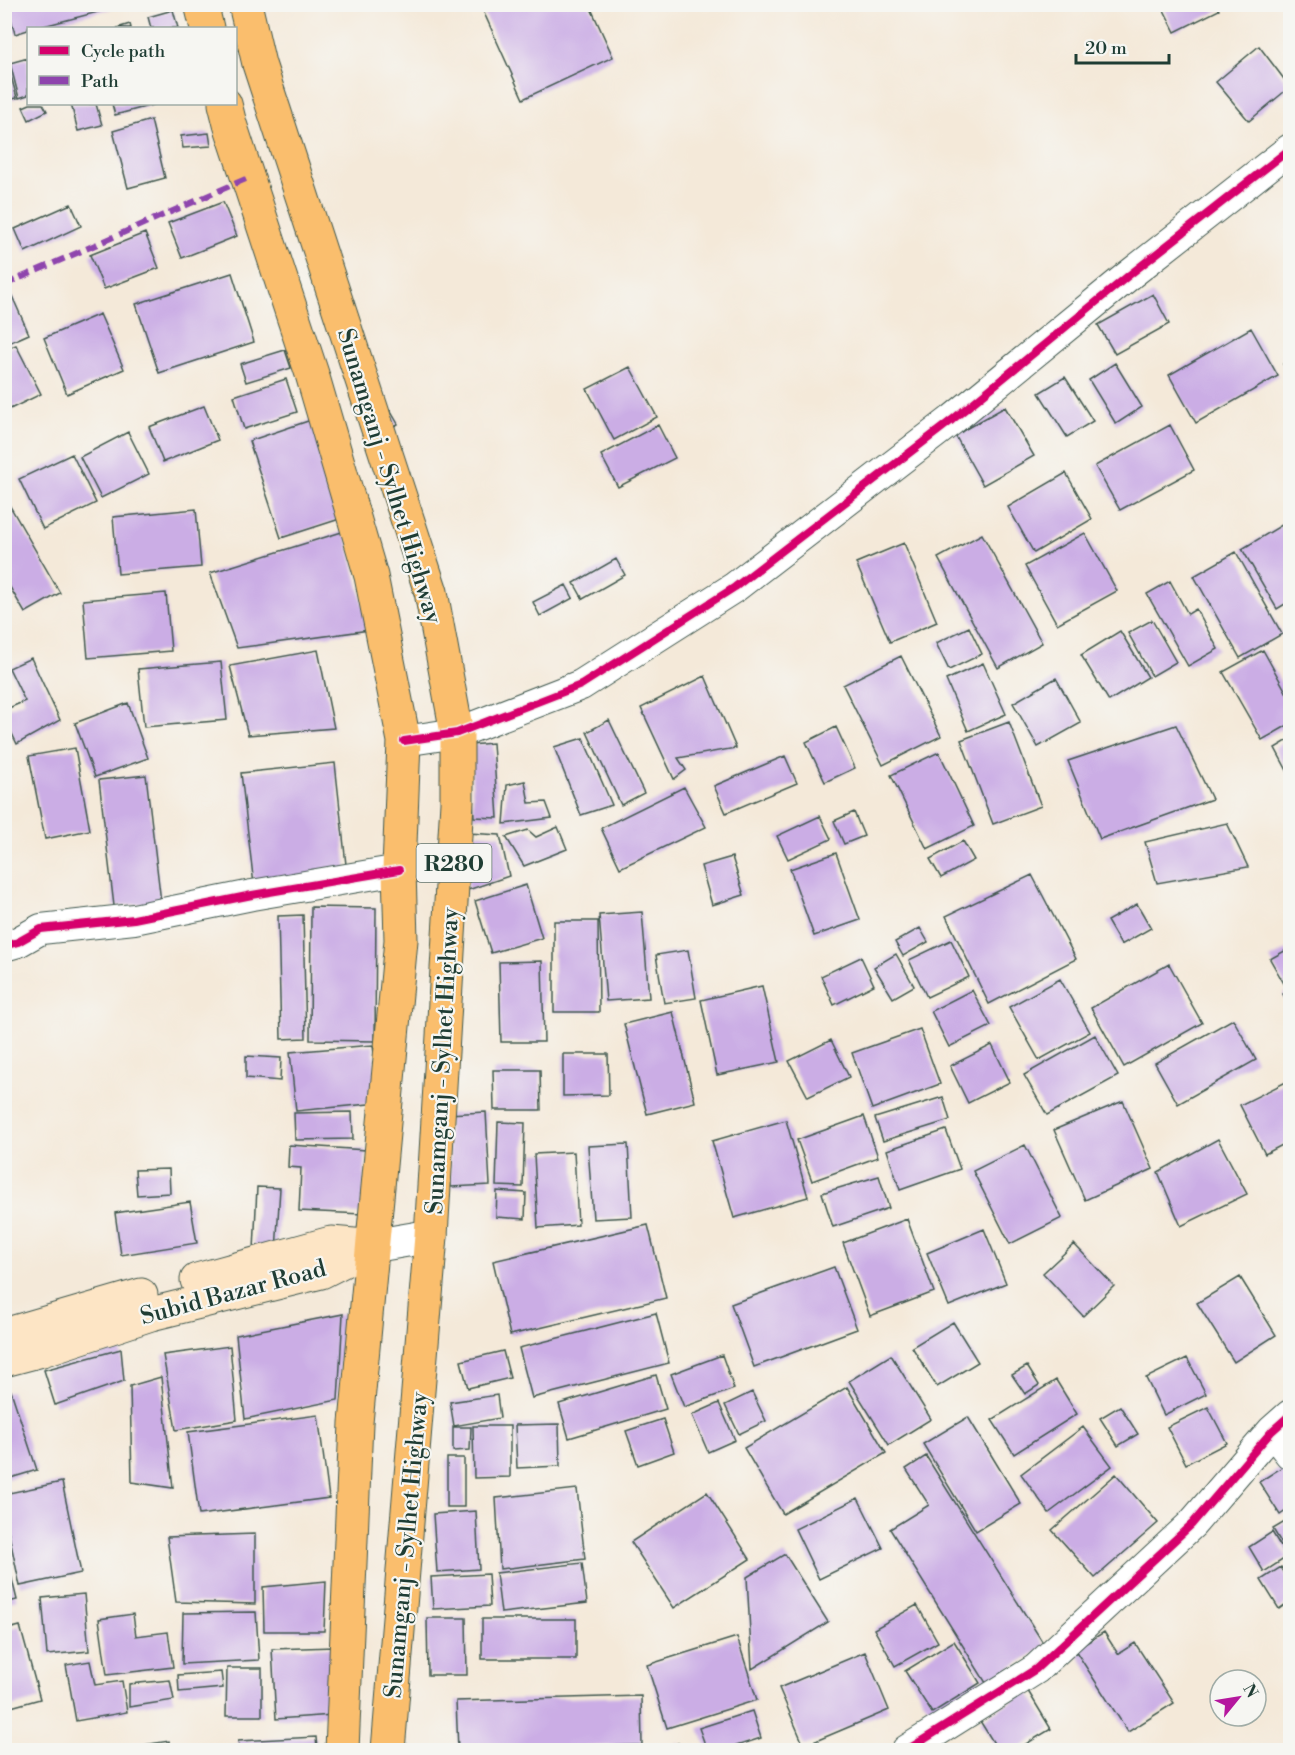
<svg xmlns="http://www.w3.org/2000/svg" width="1295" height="1755" viewBox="0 0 1295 1755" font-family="'Libre Bodoni',serif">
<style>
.building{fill:#cbade5}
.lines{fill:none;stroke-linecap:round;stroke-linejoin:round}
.minor-casing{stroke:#3f574d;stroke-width:32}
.tertiary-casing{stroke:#3f574d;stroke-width:35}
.secondary-casing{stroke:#3f574d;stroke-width:35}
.primary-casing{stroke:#3f574d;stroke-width:35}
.minor{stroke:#fff;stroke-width:30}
.tertiary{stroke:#fff;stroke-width:33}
.secondary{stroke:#fde5c5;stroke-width:33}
.primary{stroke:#fabe6d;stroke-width:33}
.quiet{stroke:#8e44ad;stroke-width:6;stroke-dasharray:12 6;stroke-linecap:butt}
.cycleway-casing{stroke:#f6f6f2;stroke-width:11}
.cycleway{stroke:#d6006c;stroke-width:8}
.labels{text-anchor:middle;stroke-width:4.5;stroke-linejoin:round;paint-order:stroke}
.shield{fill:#f6f6f2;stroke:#60746d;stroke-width:1.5}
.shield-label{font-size:22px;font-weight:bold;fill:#1f3d34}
.street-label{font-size:24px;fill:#1f3d34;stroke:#f6f6f2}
</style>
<rect width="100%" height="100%" fill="#f6f6f2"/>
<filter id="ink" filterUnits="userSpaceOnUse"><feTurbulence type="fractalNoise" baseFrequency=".0167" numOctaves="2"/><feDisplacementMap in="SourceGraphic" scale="12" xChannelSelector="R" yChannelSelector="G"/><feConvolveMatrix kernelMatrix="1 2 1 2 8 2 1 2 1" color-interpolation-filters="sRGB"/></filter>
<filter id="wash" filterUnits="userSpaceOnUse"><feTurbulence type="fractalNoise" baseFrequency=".008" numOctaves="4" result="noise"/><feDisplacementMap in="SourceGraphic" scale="24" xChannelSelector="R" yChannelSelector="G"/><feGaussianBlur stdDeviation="1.35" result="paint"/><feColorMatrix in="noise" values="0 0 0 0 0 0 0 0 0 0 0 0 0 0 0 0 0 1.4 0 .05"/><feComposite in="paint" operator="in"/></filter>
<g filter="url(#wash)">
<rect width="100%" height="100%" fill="#f4e9d9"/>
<g id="blocks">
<path class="building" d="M7 4H125V5L36 28H28V30L15 34Z
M480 4H589L613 57 523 99Z
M1161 4H1216L1219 10 1175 32Z
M173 10 178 28H151L148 17Z
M130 24 131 28H117Z
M1259 46 1290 87 1249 121 1216 82Z
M28 58V95L19 98 10 63Z
M7 62 17 98 4 101V63Z
M30 104H43L47 111 29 120 23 107Z
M71 104H96L102 125 78 131Z
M112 104H156L115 115Z
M151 120 165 178 128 188 113 131Z
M209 133 211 146 183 148 181 136Z
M223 202 237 236 182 258 168 223Z
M71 204 81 226 25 252 15 229Z
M145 233 159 268 104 289 90 255Z
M232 273 254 342 159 373 136 304Z
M1153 294 1169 324 1115 354 1098 325Z
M12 296 29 334 4 345V299Z
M100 314 124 369 67 394 44 338Z
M1251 328 1278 376 1196 423 1169 375Z
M16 345 41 394 4 412V350Z
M285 350 291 368 246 382 240 364Z
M1290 359V377L1283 364Z
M1115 363 1142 407 1116 424 1089 380Z
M630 367 657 417 614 440 587 389Z
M1065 377 1093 421 1067 437 1039 393Z
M286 379 297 412 244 429 234 396Z
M204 406 218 440 163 462 149 427Z
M1005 407 1034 456 983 485 955 435Z
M390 410 398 424 391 428 383 415Z
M317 418 349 516 281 538 249 441Z
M658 425 675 458 618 487 601 455Z
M1170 425 1194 470 1120 510 1095 466Z
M128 432 149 474 101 498 80 457Z
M72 454 96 503 43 529 19 479Z
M1066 473 1092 519 1034 553 1008 507Z
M7 501 60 593 25 613 4 577V502Z
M196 509 201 567 118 574 113 517Z
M1285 523 1290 532V601L1277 609 1242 549Z
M345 531 369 630 237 648 210 573Z
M1085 533 1117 591 1057 624 1025 566Z
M982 534 1042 643 998 668 938 558Z
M904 543 937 622 890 642 856 563Z
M1236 552 1282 634 1240 658 1194 576Z
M616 559 625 575 583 599 574 583Z
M1170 581 1188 614 1196 609 1218 649 1188 666 1147 594Z
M566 585 573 598 540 616 533 602Z
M166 593 171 651 88 658 83 600Z
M1152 620 1176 662 1152 676 1128 633Z
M969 627 982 654 949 670 936 643Z
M1120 631 1148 677 1109 701 1081 655Z
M318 650 334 728 248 735 230 666Z
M1263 650 1290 699V724L1262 740 1223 672Z
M901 656 941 736 883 765 843 685Z
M31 658 60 720 17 744 4 717V710L25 701 9 668Z
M221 662 227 720 144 727 138 669Z
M983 663 1006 714 968 731 946 680Z
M705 676 736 748 678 758 686 770 674 779 641 708Z
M1056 678 1081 723 1038 747 1013 703Z
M128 703 148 758 95 777 75 723Z
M609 720 644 793 621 805 587 732Z
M1009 722 1041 806 993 824 961 740Z
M1176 725 1212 799 1100 839 1068 761Z
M836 727 855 768 825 782 806 742Z
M583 738 612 805 581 815 554 747Z
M1290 739V776L1275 748Z
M493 743 498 818 474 817 470 745Z
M75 748 90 830 45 839 29 756Z
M939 752 974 826 927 849 891 775Z
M785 756 797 783 726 813 714 786Z
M335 763 347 874 254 885 241 773Z
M146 775 161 902 114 906 99 780Z
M525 781 529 803 546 802 552 818 504 824 507 785Z
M684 787 706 827 620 868 601 828Z
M854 812 864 836 844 844 834 821Z
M820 816 831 839 788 859 777 836Z
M1227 823 1248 867 1157 883 1145 842Z
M558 827 567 849 524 866 506 837 528 830 536 837Z
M468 833 500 835 509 876 468 890Z
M963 841 974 860 941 878 930 859Z
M836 853 860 920 814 936 790 869Z
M732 857 744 895 712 905 701 866Z
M1032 875 1076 959 989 1004 946 916Z
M526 885 542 938 491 953 475 901Z
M1137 904 1151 928 1121 945 1107 921Z
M311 907 376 908 375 1041 310 1040Z
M642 912 649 998 606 1001 599 915Z
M303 915 306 1038 281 1039 278 916Z
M554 921H598L599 1012H554Z
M920 928 928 942 903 956 895 942Z
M951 940 969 977 927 997 909 960Z
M1290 948V984L1286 987 1270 959Z
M688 950 696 998 664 1003 656 955Z
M896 954 914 986 893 998 874 967Z
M861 957 874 985 834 1005 821 976Z
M542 961 544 1042H501L499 962Z
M1169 964 1202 1023 1124 1067 1091 1008Z
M1060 979 1090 1032 1039 1060 1009 1007Z
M762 986 779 1062 717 1075 701 1000Z
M972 990 991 1026 949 1047 931 1011Z
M1290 990V1007L1283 994Z
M673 1012 695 1102 647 1114 624 1024Z
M1233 1019 1256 1060 1178 1104 1155 1063Z
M920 1029 940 1084 872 1109 852 1053Z
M1095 1035 1118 1076 1047 1115 1024 1075Z
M831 1040 849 1077 808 1097 789 1061Z
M373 1045 379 1103 296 1111 290 1052Z
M992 1045 1010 1082 968 1103 950 1066Z
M563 1054H608L609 1095 563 1096Z
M246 1056 281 1058 280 1081 246 1078Z
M493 1070H540L541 1110H494Z
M1290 1080V1141L1265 1154 1240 1105Z
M943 1097 950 1120 883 1141 875 1118Z
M1123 1101 1153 1169 1085 1200 1054 1130Z
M352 1112 353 1139 295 1140 294 1113Z
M486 1112 490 1185 451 1187 447 1114Z
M864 1116 878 1157 812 1181 797 1140Z
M786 1120 808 1197 734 1218 712 1141Z
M498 1122 525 1123 523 1187 496 1186Z
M946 1130 960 1169 900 1190 887 1150Z
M1218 1139 1247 1194 1181 1226 1158 1172Z
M628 1144 632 1217 593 1219 588 1146Z
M289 1145 366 1150 362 1214 299 1211 301 1168 288 1167Z
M1025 1145 1062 1218 1010 1244 973 1171Z
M574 1152 578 1225 538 1228 534 1154Z
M169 1169 170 1193 137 1195 135 1170Z
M879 1176 889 1208 833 1227 822 1193Z
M257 1187 280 1188 276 1251 254 1250Z
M497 1191 526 1193 525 1219 496 1217Z
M190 1202 197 1243 121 1255 115 1213Z
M907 1219 934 1292 870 1316 843 1243Z
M648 1225 666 1298 510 1335 493 1261Z
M984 1229 1006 1283 949 1306 927 1253Z
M1074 1244 1114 1286 1083 1316 1043 1273Z
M834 1267 857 1329 754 1367 731 1304Z
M1240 1277 1276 1335 1234 1362 1197 1303Z
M656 1313 669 1363 532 1398 519 1348Z
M343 1314 338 1400 245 1419 236 1335Z
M953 1322 978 1362 937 1387 912 1347Z
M230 1346 237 1420 176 1430 163 1355Z
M121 1349 124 1381 55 1405 44 1370Z
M503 1351 510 1378 468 1388 461 1361Z
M722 1355 734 1389 684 1407 671 1374Z
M891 1355 931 1419 889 1445 849 1381Z
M1187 1358 1206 1394 1164 1415 1146 1378Z
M1027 1366 1039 1385 1025 1394 1012 1375Z
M656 1375 666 1409 569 1438 559 1404Z
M161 1377 173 1488 132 1482 130 1386Z
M1056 1380 1077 1414 1014 1454 992 1420Z
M847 1387 886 1453 783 1514 744 1448Z
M11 1391 37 1470 4 1480V1393Z
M752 1392 766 1421 739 1434 725 1405Z
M497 1395 500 1418 454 1426 450 1402Z
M719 1403 735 1440 708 1452 692 1415Z
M1120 1406 1138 1434 1118 1446 1100 1418Z
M1208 1407 1227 1443 1186 1464 1167 1427Z
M318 1415 329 1498 199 1515 188 1432Z
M968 1417 1021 1504 976 1531 923 1444Z
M663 1419 674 1452 638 1465 626 1431Z
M559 1424 560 1466 517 1468 515 1425Z
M473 1426H510V1477L474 1478Z
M453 1427H471L470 1450 453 1451Z
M1083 1427 1112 1466 1049 1513 1021 1474Z
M926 1456 1045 1646 986 1683 890 1529 929 1505 906 1469Z
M447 1458H464V1507H447Z
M1287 1464 1290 1469V1508L1280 1515 1259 1482Z
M1116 1474 1158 1523 1095 1578 1052 1530Z
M62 1482 81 1573 20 1586 4 1511V1494Z
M577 1489 585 1559 500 1569 496 1498Z
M707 1492 750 1559 674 1608 631 1542Z
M858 1498 883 1548 819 1579 795 1529Z
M476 1511 479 1569 437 1572 433 1514Z
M1288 1520 1290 1525 1289 1556 1273 1529Z
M1272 1532 1287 1557 1264 1572 1249 1547Z
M255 1534V1604L176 1602 167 1537Z
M5 1551 17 1600 4 1603V1552Z
M785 1554 828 1622 752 1669 747 1577Z
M582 1563 587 1603 501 1613 496 1573Z
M1281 1567 1290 1582V1601L1279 1609 1261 1580Z
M488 1574 490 1606 433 1609 431 1577Z
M326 1581 324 1631H264L263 1587Z
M84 1594 89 1651 47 1655 42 1598Z
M917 1605 938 1642 895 1666 874 1629Z
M256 1612 259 1660 182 1664 183 1613Z
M133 1614 136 1636 168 1632 173 1667 107 1675 99 1619Z
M427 1618H466L467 1675H428Z
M482 1619H576V1659H482Z
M20 1626 40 1699 4 1709V1630Z
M1104 1632 1118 1654 1135 1643 1174 1703 1128 1732 1075 1650Z
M737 1637 757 1700 667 1728 647 1665Z
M954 1641 980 1683 932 1713 905 1671Z
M334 1647 333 1715 276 1719 272 1649Z
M865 1652 889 1710 804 1746 779 1688Z
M90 1661 95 1685 122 1681 127 1712 76 1721 66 1665Z
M227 1668H262V1716H226Z
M221 1672 223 1688 179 1692 178 1675Z
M170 1680 174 1700 129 1707V1684Z
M1028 1691 1051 1729 1016 1750H998L980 1721Z
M641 1696 642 1745 458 1750 456 1701Z
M752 1711 761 1738 724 1750H707L699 1728Z
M316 1737 317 1750H240L238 1741Z
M169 1741 170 1750H118V1749Z
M678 1743 683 1750H664Z"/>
</g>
</g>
<g filter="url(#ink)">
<use href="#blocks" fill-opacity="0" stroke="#3f574d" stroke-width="1.5"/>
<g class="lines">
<g class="minor-casing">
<path id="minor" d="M404 741 457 733 581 685 735 587 952 420 1128 276 1290 149
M4 946 18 942 41 929 134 919 252 895 399 870
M1272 1431 1290 1454
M907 1750 1036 1669 1192 1524 1272 1431 1290 1415"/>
</g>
<g class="tertiary-casing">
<path id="tertiary" d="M372 1246 431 1236"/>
</g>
<g class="secondary-casing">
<path id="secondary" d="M197 1280 331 1243 365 1246
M4 1335 141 1295
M4 1360 42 1350 151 1314 321 1272 372 1246"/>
</g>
<g class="primary-casing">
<path id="primary" d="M201 4 207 28
M245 4 259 64 431 592 457 733V802L431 1236 388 1750
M225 104 230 124 312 374 371 576 404 741 399 870 401 940 356 1423 342 1750"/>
</g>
<use href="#minor" class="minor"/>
<use href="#tertiary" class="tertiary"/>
<use href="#secondary" class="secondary"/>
<use href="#primary" class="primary"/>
<path class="quiet" d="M4 285 248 178"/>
<g class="cycleway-casing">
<path id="cycleway" d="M404 741 457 733 581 685 735 587 952 420 1128 276 1290 149
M4 946 18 942 41 929 134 919 252 895 399 870
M907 1750 1036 1669 1192 1524 1272 1431 1290 1415"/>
</g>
<use href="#cycleway" class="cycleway"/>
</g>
</g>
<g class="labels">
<rect class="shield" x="416.5" y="844" width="75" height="38" rx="4.5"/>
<g class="shield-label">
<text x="454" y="871">R280</text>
</g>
<g class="street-label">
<text transform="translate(390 476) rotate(73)" y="8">Sunamganj - Sylhet Highway</text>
<text transform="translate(442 1061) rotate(-87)" y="8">Sunamganj - Sylhet Highway</text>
<text transform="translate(233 1292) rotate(-15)" y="8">Subid Bazar Road</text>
<text transform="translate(406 1545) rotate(-85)" y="8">Sunamganj - Sylhet Highway</text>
</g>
</g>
<rect width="1295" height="1755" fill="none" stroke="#f6f6f2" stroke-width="24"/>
<rect x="27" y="27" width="210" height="78" fill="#f6f6f2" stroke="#a0aca6" stroke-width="1.5"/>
<rect x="39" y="46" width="30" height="9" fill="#d6006c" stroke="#a0aca6" stroke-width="1.5"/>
<text x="81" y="57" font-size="18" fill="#1f3d34">Cycle path</text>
<rect x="39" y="76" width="30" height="9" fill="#8e44ad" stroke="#a0aca6" stroke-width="1.5"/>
<text x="81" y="87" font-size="18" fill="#1f3d34">Path</text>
<g transform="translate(1238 1698) rotate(60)"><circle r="28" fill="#f6f6f2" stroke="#a0aca6" stroke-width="1.5"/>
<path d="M0-4.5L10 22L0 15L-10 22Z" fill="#b5179e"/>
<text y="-9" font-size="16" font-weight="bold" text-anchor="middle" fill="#1f3d34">N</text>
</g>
<path d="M1076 54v9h93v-9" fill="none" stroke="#1f3d34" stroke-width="3"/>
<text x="1085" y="54" font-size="18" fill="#1f3d34" stroke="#f6f6f2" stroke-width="4.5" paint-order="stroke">20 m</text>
</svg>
